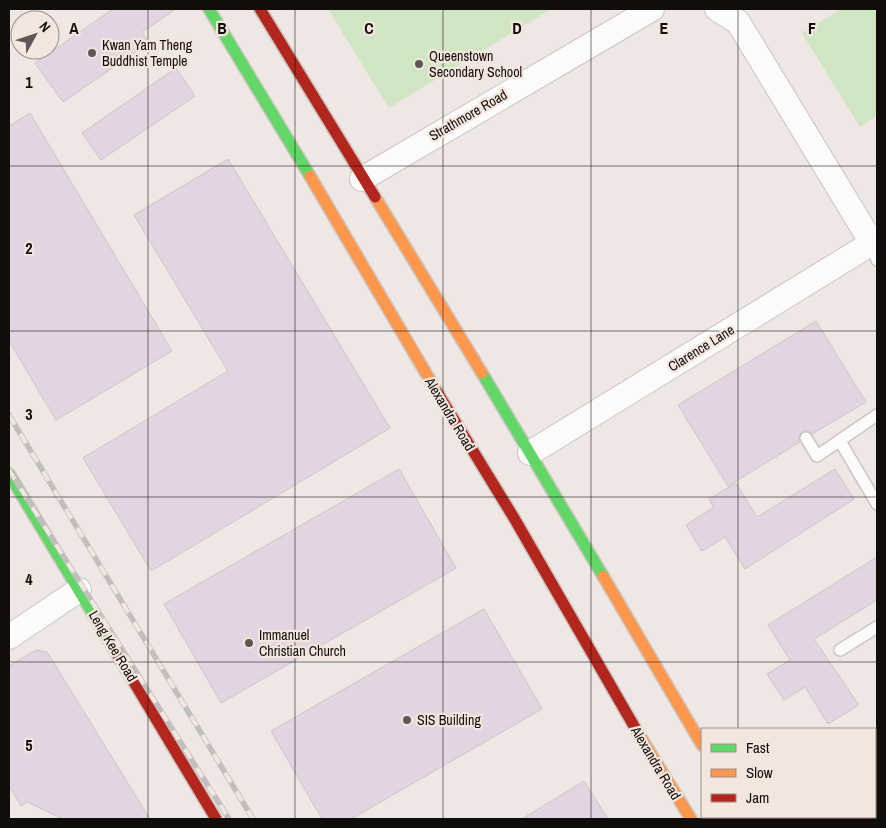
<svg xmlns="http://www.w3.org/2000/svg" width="886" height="828" viewBox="0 0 886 828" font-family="'Archivo Narrow',sans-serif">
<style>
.green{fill:#cfe5c3}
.building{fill:#e2d4e0;stroke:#cac5c5}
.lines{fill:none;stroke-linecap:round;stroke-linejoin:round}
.lane-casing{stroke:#cac5c2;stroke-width:14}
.street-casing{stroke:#cac5c2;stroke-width:26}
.fast-casing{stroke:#cac5c2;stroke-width:14}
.slow-casing{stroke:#cac5c2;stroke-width:14}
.jam-casing{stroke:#cac5c2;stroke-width:14}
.lane{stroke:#fcfbfb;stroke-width:11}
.street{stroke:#fcfbfb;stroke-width:24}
.fast{stroke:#63d668;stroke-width:11}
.slow{stroke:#ff974d;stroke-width:11}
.jam{stroke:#b3261e;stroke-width:11}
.rail-casing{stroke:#c1bfbe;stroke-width:5.5}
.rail{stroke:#f3e6de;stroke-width:4;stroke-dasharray:11;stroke-linecap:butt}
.grid{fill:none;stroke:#110d0a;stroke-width:1;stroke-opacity:0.55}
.poi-dot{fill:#5e5956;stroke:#f3e6de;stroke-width:2}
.labels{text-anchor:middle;stroke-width:4.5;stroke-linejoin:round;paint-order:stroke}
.poi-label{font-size:14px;fill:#110d0a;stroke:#f3e6de;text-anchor:start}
.street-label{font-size:14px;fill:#110d0a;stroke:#f3e6de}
.grid-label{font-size:16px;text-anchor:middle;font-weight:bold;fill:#110d0a;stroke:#f3e6de;stroke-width:4.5;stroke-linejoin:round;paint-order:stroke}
</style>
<rect width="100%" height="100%" fill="#eee7e3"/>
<path class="green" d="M328 9H551L389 108Z
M841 9H875L877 12V116L860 127 802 33Z"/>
<path class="building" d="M113 9H176L142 32 149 43 63 102 35 63Z
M176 68 195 96 101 160 82 133Z
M30 113 172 351 56 420 9 341V126Z
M228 159 390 428 151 571 83 458 228 371 134 215Z
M816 321 866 402 812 434 809 431H803L799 435 800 442 728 486 678 405Z
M399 469 456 568 221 703 164 604Z
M835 469 854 499 745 569 725 537 702 551 686 525 714 507 709 499 736 483 757 517Z
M877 557V600L814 639 859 705 828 724 805 687 784 700 767 674 790 660 768 625Z
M484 609 542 709 351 819H322L271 731Z
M36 650 47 652 150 819H63L27 802 21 806 9 786V666Z
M584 781 608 819H522Z"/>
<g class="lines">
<g class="lane-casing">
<path id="lane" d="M872 243 877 260
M806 438 817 456 877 415
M840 441 877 504
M840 650 877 627"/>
</g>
<g class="street-casing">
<path id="street" d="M362 179 652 9
M530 453 872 243 738 22 717 9
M9 637 79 590"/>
</g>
<g class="fast-casing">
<path id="fast" d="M209 9 310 176
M482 373 603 576
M9 474 117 654
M875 801H877
M858 819 863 817"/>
</g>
<g class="slow-casing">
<path id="slow" d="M310 176 437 392
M375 197 482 373
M603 576 702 745
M638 733 691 819
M746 817 747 819"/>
</g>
<g class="jam-casing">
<path id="jam" d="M260 9 375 197
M437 392 514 518 638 733
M117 654 216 819"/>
</g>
<use href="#lane" class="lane"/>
<use href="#street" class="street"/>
<use href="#fast" class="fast"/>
<use href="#slow" class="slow"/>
<use href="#jam" class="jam"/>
<g class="rail-casing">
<path id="rail" d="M9 415 253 819
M9 470 229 819"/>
</g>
<use href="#rail" class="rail"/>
</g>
<path class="grid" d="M148 9V819M295 9V819M443 9V819M591 9V819M738 9V729M9 166H877M9 331H877M9 497H877M9 662H877M738 817V819"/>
<g class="poi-dot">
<circle cx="92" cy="53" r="5"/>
<circle cx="419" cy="64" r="5"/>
<circle cx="249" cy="643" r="5"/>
<circle cx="407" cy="720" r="5"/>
</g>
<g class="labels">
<g class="poi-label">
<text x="102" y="50">Kwan Yam Theng<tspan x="102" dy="16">Buddhist Temple</tspan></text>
<text x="429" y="61">Queenstown<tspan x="429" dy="16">Secondary School</tspan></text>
<text x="259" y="640">Immanuel<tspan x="259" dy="16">Christian Church</tspan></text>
<text x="417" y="725">SIS Building</text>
</g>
<g class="street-label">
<text transform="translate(468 115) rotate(-30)" y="5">Strathmore Road</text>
<text transform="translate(701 348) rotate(-32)" y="5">Clarence Lane</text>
<text transform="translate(450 414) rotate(59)" y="5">Alexandra Road</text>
<text transform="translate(113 646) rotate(59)" y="5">Leng Kee Road</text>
<text transform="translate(656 763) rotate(59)" y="5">Alexandra Road</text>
</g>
</g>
<g class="grid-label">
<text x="74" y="34">A</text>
<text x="222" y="34">B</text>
<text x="369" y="34">C</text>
<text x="517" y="34">D</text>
<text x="664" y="34">E</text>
<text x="812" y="34">F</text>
<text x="29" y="88">1</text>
<text x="29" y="254">2</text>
<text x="29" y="420">3</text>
<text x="29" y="585">4</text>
<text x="29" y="751">5</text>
</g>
<rect width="886" height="828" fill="none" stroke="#110d0a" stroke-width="20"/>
<rect x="701" y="728" width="175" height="90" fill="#f3e6de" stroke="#998f89"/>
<rect x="711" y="744" width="25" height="8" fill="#63d668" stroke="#998f89"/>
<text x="746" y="753" font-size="15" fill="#110d0a">Fast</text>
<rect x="711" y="769" width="25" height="8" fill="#ff974d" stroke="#998f89"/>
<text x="746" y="778" font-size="15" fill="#110d0a">Slow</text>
<rect x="711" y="794" width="25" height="8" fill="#b3261e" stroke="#998f89"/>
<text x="746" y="803" font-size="15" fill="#110d0a">Jam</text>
<g transform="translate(35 35) rotate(50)"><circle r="24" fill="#f3e6de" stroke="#998f89"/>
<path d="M0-4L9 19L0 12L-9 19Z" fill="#5e5956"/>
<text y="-8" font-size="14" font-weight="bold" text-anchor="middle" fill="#110d0a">N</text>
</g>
</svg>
